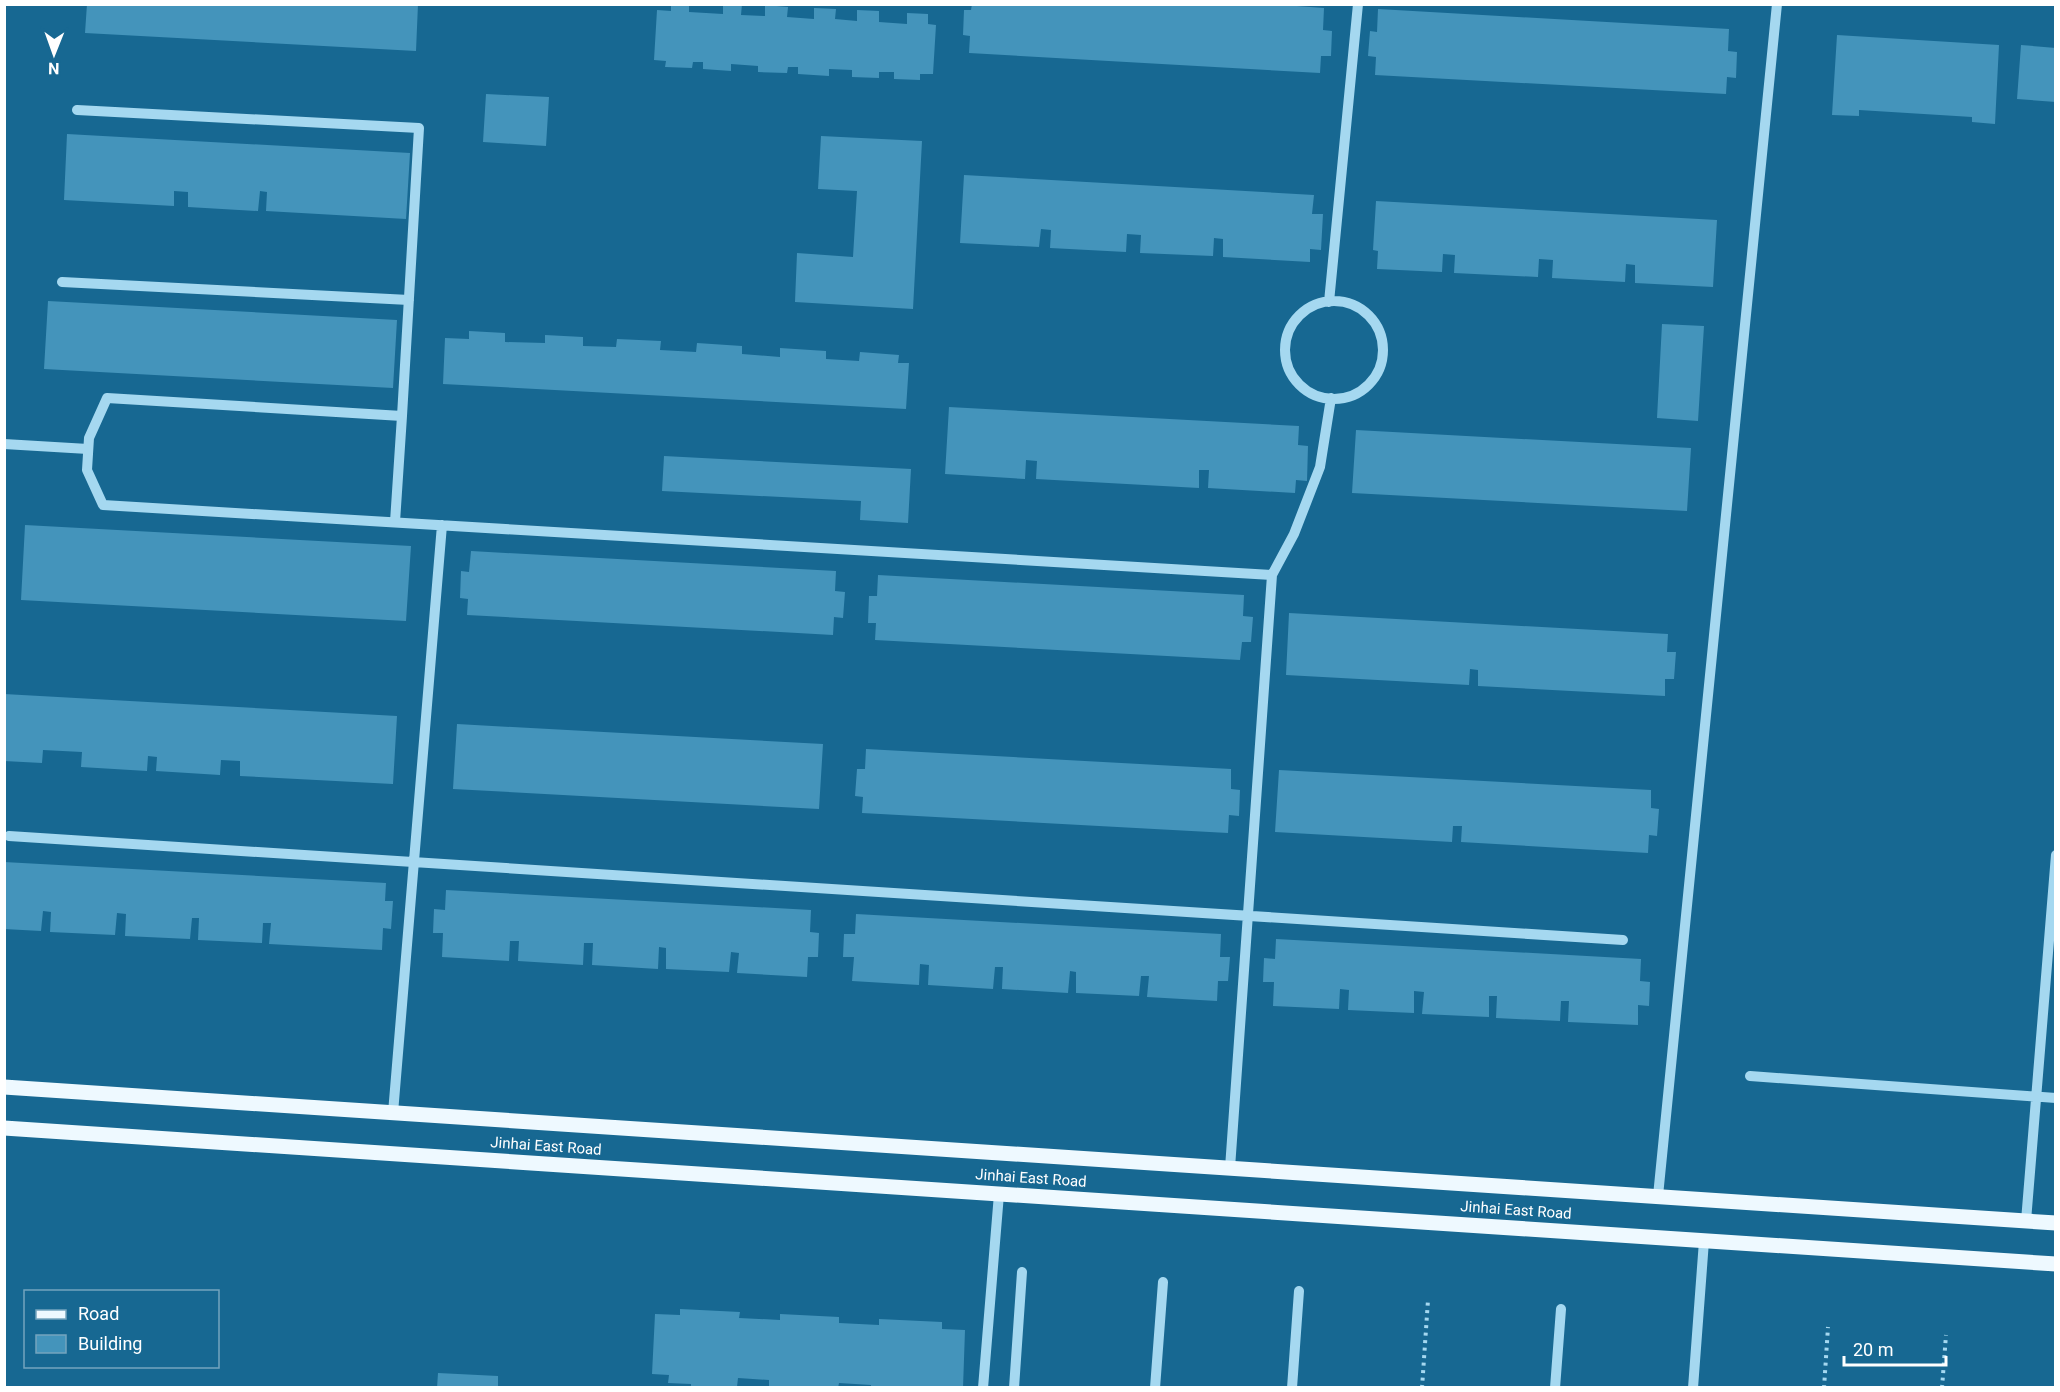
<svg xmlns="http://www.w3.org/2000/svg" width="2060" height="1392" viewBox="0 0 2060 1392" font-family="Roboto,sans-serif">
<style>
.building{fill:#4494bb}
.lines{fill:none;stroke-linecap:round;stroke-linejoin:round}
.path{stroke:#a5d8f0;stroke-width:4;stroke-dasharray:3 4.5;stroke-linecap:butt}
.minor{stroke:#a5d8f0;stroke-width:10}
.major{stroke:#eef9ff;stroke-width:15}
.labels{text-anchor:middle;stroke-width:4.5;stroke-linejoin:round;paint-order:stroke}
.street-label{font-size:15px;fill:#fff;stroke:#176892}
</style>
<rect width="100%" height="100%" fill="#176892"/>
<path class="building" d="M87 4H418L416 51 85 33Z
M671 4H689V12L723 14V4H742L741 15 765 16V5L788 7 787 17 814 19V8L836 9 835 19 857 21V10L879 11V22L907 24V13L928 14V24L936 25 933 74H920V80L894 79V72H879V78L852 77V70L829 69V76L798 74V67H788L787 73 758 72V66L731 64V71L703 69V62H693L692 68 665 67 666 61 654 60 657 10 671 11Z
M972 4H1269L1324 8 1323 30 1332 31 1331 56H1321L1320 73 969 53 970 36 963 35 964 10H971Z
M1378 9 1729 29 1728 51 1737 52 1736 78 1727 77 1726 94 1375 75 1376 57 1368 56 1370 31 1377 32Z
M1837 35 1999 45 1995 124 1972 122V117L1859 110V116L1832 115Z
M2021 45 2056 48V102L2017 99Z
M486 94 549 97 546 146 483 142Z
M67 134 410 153 406 219 266 211 267 192 260 191 258 211 188 207V192L174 191V206L64 200Z
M821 136 922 141 913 309 795 302 797 253 853 257 857 191 818 189Z
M964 175 1314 195 1312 214H1323L1321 250 1310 249V262L1223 257V239L1214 238 1213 256 1140 253 1141 235 1127 234 1126 252 1050 248 1051 230 1041 229 1039 247 960 243Z
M1376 201 1717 220 1713 287 1635 283V265L1626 264 1625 282 1552 278 1553 260 1539 259 1538 277 1454 273 1455 255 1443 254 1442 272 1377 269 1378 251 1373 250Z
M48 301 397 320 393 388 44 369Z
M1662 324 1704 326 1698 421 1657 418Z
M469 331 505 333V342L545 343V335L583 337V346L616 347 617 339 661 341 660 350 696 352 697 343 742 346V354L780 357V348L826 351V359L859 361 860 352 899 355 898 363H909L906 409 443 384 445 338 469 339Z
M949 407 1299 426 1298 445 1308 446 1307 481 1296 480 1295 493 1208 488 1209 470H1199V488L1036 479 1037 461 1026 460 1025 479 945 474Z
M1356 430 1691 448 1687 511 1352 493Z
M664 456 911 469 908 523 860 520 861 501 662 491Z
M25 525 411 546 406 621 21 600Z
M471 551 836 571 835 591 845 592 843 618 834 617 833 635 467 615 468 599 460 598 461 571 469 572Z
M878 575 1244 595 1243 616 1253 617 1251 642H1242L1240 660 875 640 876 623H868L869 596H877Z
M1289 613 1668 634 1667 652H1676L1674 679H1665V696L1478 686V670L1470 669 1469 685 1286 675Z
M4 694 397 716 393 784 240 776V761L221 760 220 775 156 771 157 757 148 756 147 771 81 767 82 752 43 750 42 763 4 761Z
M457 724 823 744 819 809 453 789Z
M866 749 1231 769V789L1240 790 1239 816 1229 815 1228 833 862 813 863 797 855 796 857 769H865Z
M1279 770 1651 790V808L1659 809 1657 836 1649 835 1648 853 1461 842 1462 826H1453L1452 842 1275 832Z
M4 862 386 883 385 901H393L391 929 383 928 382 950 269 944 271 923H263L262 943 198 940 199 918H192L190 939 125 936 126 914 117 913 115 935 50 932 51 912 43 911 41 931 4 929Z
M446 890 811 910 810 932 819 933 818 957H808L807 977 737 973 739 953 731 952 729 972 666 969V948L659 947 658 969 592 965 593 943H584L583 965 518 961 519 941H510L509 961 442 957 443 933H433L434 909 445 910Z
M856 914 1221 934 1220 957H1230L1228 981H1218L1217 1001 1147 997 1149 976H1141L1139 996 1076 993V972L1070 971 1068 993 1002 989 1003 967H995L993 989 928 985 929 965 920 964 919 985 852 981 854 957H843L844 934H855Z
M1276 939 1641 959 1640 981 1650 982 1649 1006 1638 1005V1025L1568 1022 1569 1001H1561L1560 1021 1496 1018 1497 996H1489V1017L1422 1014 1424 992 1414 991V1013L1348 1010 1349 990 1340 989 1339 1009 1273 1006 1274 982H1263L1264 958 1275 959Z
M680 1309 740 1312 739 1318 780 1320V1314L839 1317V1323L879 1325V1319L942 1322V1329L965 1330 963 1388H871V1385L839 1383 838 1388H769V1380L738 1378 737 1387 691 1388V1384L668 1383 669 1375 652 1374 655 1314 680 1315Z
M438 1373 498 1376V1388H437Z"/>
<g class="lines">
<path class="path" d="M1422 1388 1428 1300
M1824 1388 1828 1327
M1942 1388 1946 1335"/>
<path class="minor" d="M77 110 419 128 402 416
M62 282 409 300
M1285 350a49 49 0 1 1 98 0a49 49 0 1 1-98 0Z
M1329 302 1358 4
M4 444 88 449
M395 522 402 416 107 398 89 438 87 470 103 505 1272 575
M9 836 1623 940
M1750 1076 2056 1098
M393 1113 442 525
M1230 1168 1272 575 1294 534 1320 467 1331 398
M1658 1196 1777 4
M2026 1221 2056 855
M983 1388 999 1194
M1014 1388 1022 1272
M1155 1388 1163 1282
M1292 1388 1299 1291
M1555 1388 1561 1309
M1693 1388 1704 1241"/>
<path class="major" d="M4 1087 2056 1223
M4 1128 2056 1264"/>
</g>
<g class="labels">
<g class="street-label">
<text transform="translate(546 1146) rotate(4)" y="5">Jinhai East Road</text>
<text transform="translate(1031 1178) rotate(4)" y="5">Jinhai East Road</text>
<text transform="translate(1516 1210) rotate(4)" y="5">Jinhai East Road</text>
</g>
</g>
<rect width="2060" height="1392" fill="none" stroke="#ffffff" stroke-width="12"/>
<rect x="24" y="1290" width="195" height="78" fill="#176892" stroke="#74a4be" stroke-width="1.5"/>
<rect x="36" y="1310" width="30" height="9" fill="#eef9ff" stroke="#74a4be" stroke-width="1.5"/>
<text x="78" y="1320" font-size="18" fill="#ffffff">Road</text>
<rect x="36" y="1335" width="30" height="18" fill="#4494bb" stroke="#74a4be" stroke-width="1.5"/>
<text x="78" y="1350" font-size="18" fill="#ffffff">Building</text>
<g transform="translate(54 54) rotate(181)" stroke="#176892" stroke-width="4.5" paint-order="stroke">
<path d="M0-4.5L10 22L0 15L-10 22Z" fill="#ffffff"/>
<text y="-9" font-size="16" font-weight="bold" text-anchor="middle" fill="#ffffff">N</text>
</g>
<path d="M1844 1356v9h102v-9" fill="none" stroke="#ffffff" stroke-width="3"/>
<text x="1853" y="1356" font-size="18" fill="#ffffff" stroke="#176892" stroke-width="4.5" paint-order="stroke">20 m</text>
</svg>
